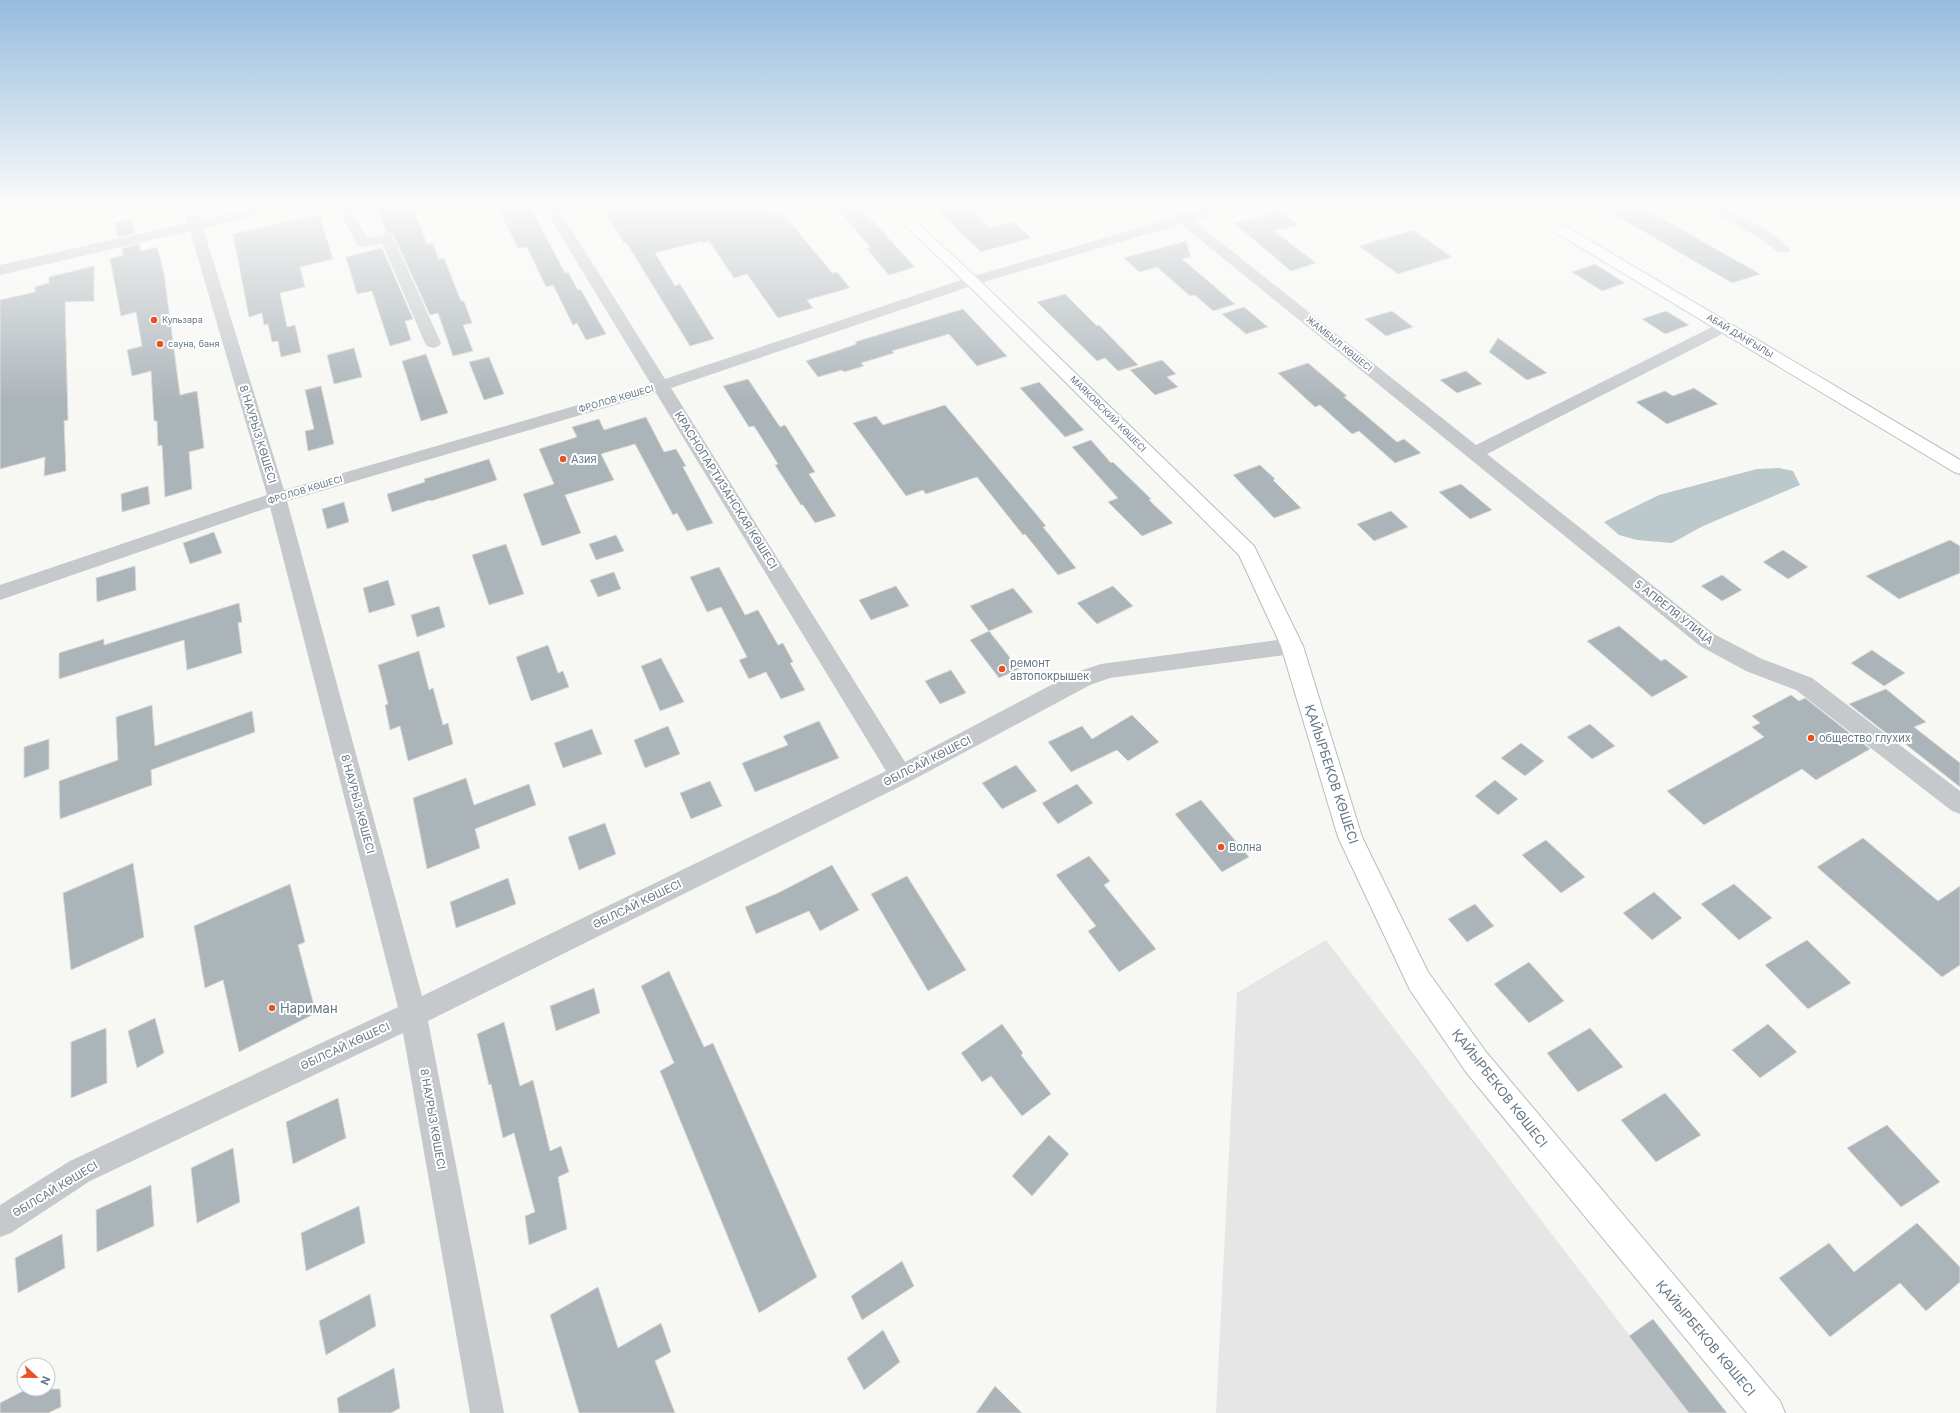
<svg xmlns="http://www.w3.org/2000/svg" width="1960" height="1413" viewBox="0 0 1960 1413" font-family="Inter,sans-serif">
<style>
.built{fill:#e5e6e5}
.water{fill:#bbc8cc}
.building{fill:#abb4b9;stroke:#d9d9d6}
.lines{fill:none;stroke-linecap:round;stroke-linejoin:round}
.secondary-casing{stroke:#b7bcc1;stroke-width:2}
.street{fill:#c5c9cc;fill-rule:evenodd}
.secondary{fill:#fff;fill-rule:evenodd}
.poi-dot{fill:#eb5020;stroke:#fff;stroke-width:1.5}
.labels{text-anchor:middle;stroke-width:4;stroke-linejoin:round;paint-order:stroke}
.far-poi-label{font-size:9px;fill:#657786;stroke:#fff;text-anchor:start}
.far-street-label{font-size:9px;fill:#657786;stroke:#fff}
.street-label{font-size:11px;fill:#657786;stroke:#fff}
.poi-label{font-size:11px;fill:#657786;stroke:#fff;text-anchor:start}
.near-street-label{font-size:13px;fill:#657786;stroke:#fff}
.near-poi-label{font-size:13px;fill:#657786;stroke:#fff;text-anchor:start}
</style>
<rect width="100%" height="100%" fill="#f7f7f4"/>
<path class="built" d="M1326 940 1689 1413H1216L1237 993Z"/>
<path class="water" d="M1779 468 1793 471 1800 485 1703 526 1672 543 1637 540 1619 535 1604 522 1659 495 1757 469Z"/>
<path class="building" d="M375 205H412L427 244 433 243 439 260 444 258 461 301H464L472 323 463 325 473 351 453 356 438 313 430 315 393 234 386 233Z
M497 205H529L565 273 568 272 578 290H581L606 334 586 340 577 323 573 325 553 285 546 287 527 247 518 249Z
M601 205H713L719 213 754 205H766L773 214 782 212 832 273 837 272 850 288 807 300 813 308 778 318 747 274 734 278 709 241 703 243 702 241 655 253 675 286 680 284 714 339 690 346 626 242 624 243Z
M834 205H858L915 267 889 275 867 249 871 248Z
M932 205H966L990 228 1014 222 1031 238 981 252Z
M1598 205H1638L1760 274 1732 283Z
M1280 211 1299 225 1274 231 1316 263 1291 271 1234 223Z
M319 214 333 259 300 267 305 287 280 293 287 327 295 325 301 352 281 357 278 341 272 342 268 324 264 325 262 313 249 317 233 234Z
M131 219 135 233 118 237 114 223Z
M1413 230 1452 257 1398 274 1359 246Z
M1186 241 1191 257 1182 259 1235 304 1213 311 1195 295 1190 296 1157 267 1139 272 1124 258Z
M139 244 141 251 157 247 164 273 180 395 197 391 204 448 189 452 192 489 165 497 162 445 158 446 157 421H154L151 371 132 376 127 350 142 346 136 312 121 316 110 259 123 255 122 248Z
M382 248 413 319 405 321 411 340 390 346 372 291 357 294 346 257Z
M1595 264 1625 283 1602 291 1572 272Z
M94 266V301L65 302 68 420 64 421 66 471 44 476 45 457 0 469V300L35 292V287L49 283V277Z
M1065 294 1097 326 1099 325 1138 365 1118 371 1105 358 1097 361 1037 302Z
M1244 307 1268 327 1246 334 1222 314Z
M963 309 1007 356 977 366 949 334 892 351 894 353 861 363 864 366 844 372 842 370 818 377 806 361 857 344 855 342Z
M1392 311 1413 327 1386 336 1365 319Z
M1666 311 1689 325 1665 334 1642 319Z
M1498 338 1547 373 1527 380 1489 352Z
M354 348 362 377 334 384 327 355Z
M426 354 448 413 421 421 402 361Z
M489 357 504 394 484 400 469 362Z
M1162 360 1176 374 1167 377 1178 387 1155 395 1130 370Z
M1308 363 1347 396 1344 397 1397 442 1404 439 1421 453 1395 463 1359 431 1352 434 1320 405 1315 407 1278 373Z
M1466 371 1482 384 1457 393 1440 380Z
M748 379 780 427 785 425 815 472 809 474 836 516 815 523 803 505H801L775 465 778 464 754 426 749 427 723 386Z
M1039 382 1068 413 1084 430 1065 437 1020 388Z
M321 386 334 444 308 451 305 431 314 429 305 390Z
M1694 388 1718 404 1667 424 1636 402 1665 391 1673 396Z
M945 405 1046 526 1043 527 1076 568 1058 575 1025 534 1023 535 977 477 926 494 923 490 906 496 853 423 876 416 883 425Z
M646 417 664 452 676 449 686 466 683 467 713 523 687 531 677 513 673 515 635 444 601 454 614 480 565 495 581 533 542 546 523 494 554 484 539 449 577 437 572 427 599 419 604 430Z
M1091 440 1111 463 1113 462 1151 499 1149 500 1173 523 1142 536 1108 502 1118 498 1072 447Z
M489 459 497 480 431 501 430 500 392 512 387 494 425 482 424 479Z
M1260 465 1275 479 1273 480 1301 508 1274 518 1233 475Z
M1461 484 1492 510 1470 519 1439 492Z
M148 486 150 504 122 512 121 494Z
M344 502 349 522 327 529 322 509Z
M1391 511 1408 527 1374 541 1357 524Z
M214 532 222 553 190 564 183 543Z
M616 535 624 551 596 560 589 544Z
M1950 540 1960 546V573L1899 599 1866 576Z
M506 544 524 594 489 605 472 555Z
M1783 550 1808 567 1788 579 1763 562Z
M135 566 136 590 97 602 96 578Z
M719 567 745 615 758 610 778 645 783 643 793 662 790 663 805 690 781 699 766 672 749 679 739 660 747 657 721 607 707 612 690 577Z
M614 572 621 589 598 597 590 580Z
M1722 575 1742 590 1722 601 1701 586Z
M388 580 395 605 369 613 363 588Z
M896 586 909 606 871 620 859 600Z
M1113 586 1133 606 1097 624 1077 603Z
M1013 588 1033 612 989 631 970 606Z
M239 603 242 622 238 623 242 653 187 670 184 640 59 679V653L104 639V645Z
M439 606 445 627 417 637 411 615Z
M1619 626 1661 661 1665 659 1688 677 1652 697 1587 641Z
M989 631 1019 669 999 678 970 640Z
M548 645 558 673 563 671 569 687 531 701 516 657Z
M1872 650 1905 673 1884 686 1851 663Z
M419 651 429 690 433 688 443 725 448 723 453 744 408 761 400 726 390 730 385 705 388 704 378 665Z
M661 658 684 702 660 711 641 666Z
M951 670 966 693 940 704 925 681Z
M1886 689 1926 722 1914 727 1960 763V787L1894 735 1891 737 1849 704Z
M1791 695 1799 701 1805 698 1870 749 1816 780 1802 769 1704 825 1667 791 1764 737 1752 727 1760 723 1752 716Z
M152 705 155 746 252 711 255 732 151 770 152 785 60 819 59 781 118 760 116 717Z
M1132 715 1159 742 1128 761 1117 750 1071 772 1048 742 1082 726 1092 739Z
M819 721 839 758 755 792 742 763 788 745 783 736Z
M1590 724 1615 746 1592 759 1567 737Z
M668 726 680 754 645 768 634 740Z
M592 729 602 754 563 768 554 743Z
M49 739V769L24 778V747Z
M1521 743 1544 761 1525 776 1501 758Z
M1016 765 1037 791 1002 809 982 783Z
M466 778 474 805 529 784 536 805 475 829 480 848 427 869 413 798Z
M1495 780 1518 799 1498 815 1475 796Z
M710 781 722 806 691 819 680 793Z
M1077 784 1093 803 1058 824 1042 803Z
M1201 800 1249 857 1222 872 1175 814Z
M605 823 616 854 579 870 568 837Z
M1863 838 1938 901 1960 886V965L1942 977 1817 867Z
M1546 840 1585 877 1561 893 1522 855Z
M1089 856 1110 881 1104 885 1156 949 1119 972 1088 931 1096 926 1056 875Z
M133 863 144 937 71 970 63 893Z
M832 865 859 910 820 931 809 911 756 934 745 907 778 893Z
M907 876 966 970 928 991 871 894Z
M508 878 516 904 456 928 450 902Z
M290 884 305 942 298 945 316 1013 239 1052 223 980 205 988 194 926Z
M1734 884 1772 918 1739 940 1701 904Z
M1654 892 1682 918 1652 940 1623 913Z
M1475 904 1494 926 1467 942 1448 919Z
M1807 940 1851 983 1808 1009 1765 965Z
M1529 962 1564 1001 1529 1023 1494 984Z
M669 971 704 1047 713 1043 817 1277 759 1313 660 1071 674 1063 641 986Z
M594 988 600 1013 556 1031 550 1006Z
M155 1018 164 1053 137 1068 128 1031Z
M504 1022 520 1086 533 1080 550 1151 561 1146 569 1172 558 1177 567 1229 529 1245 525 1216 535 1212 514 1133 503 1138 491 1084 489 1085 477 1034Z
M1002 1024 1023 1053 1021 1055 1051 1094 1022 1116 991 1076 982 1082 961 1053Z
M1768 1024 1797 1052 1760 1078 1732 1050Z
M106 1028 107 1083 71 1098V1042Z
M1590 1028 1623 1067 1578 1092 1547 1053Z
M1665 1093 1701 1135 1656 1162 1621 1120Z
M338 1098 346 1138 293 1164 286 1122Z
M1887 1125 1940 1182 1901 1207 1847 1148Z
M1049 1135 1069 1154 1032 1196 1012 1176Z
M233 1148 240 1202 197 1223 191 1168Z
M151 1185 154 1226 97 1252 96 1210Z
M359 1206 365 1243 306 1271 301 1233Z
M1917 1223 1960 1267V1282L1926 1311 1900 1283 1830 1337 1779 1278 1829 1243 1854 1272Z
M62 1234 65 1268 18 1293 15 1258Z
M902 1261 914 1286 862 1320 851 1296Z
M598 1287 618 1348 661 1323 671 1352 655 1361 675 1413H579L550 1315Z
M370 1294 376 1326 326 1355 319 1321Z
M1653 1319 1727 1413H1689L1629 1336Z
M883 1330 900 1362 864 1390 847 1358Z
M394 1368 400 1408 391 1413H339L337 1398Z
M995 1386 1022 1413H976Z
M27 1389H60L61 1407 48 1413H0V1403Z"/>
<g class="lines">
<g class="secondary-casing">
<path id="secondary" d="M883 205H898L977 278 1254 546 1303 646 1362 837 1428 972 1486 1052 1780 1401 1785 1413H1747L1466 1072 1410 990 1338 837 1281 646 1239 555 967 284Z
M1513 205H1530L1960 460V474L1954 472 1515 208Z"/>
</g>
<path class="street" d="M182 205H196L201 220 270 205H295L293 208 203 228 284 490 651 384 542 205H556L665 379 967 278 1173 218 1159 205H1175L1186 214 1217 205H1239L1237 208 1194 221 1476 445 1718 324 1724 322 1730 324 1732 327 1730 330 1487 454 1714 634 1762 659 1812 678 1960 791V814L1952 811 1796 690 1746 671 1700 646 1181 224 977 284 671 388 905 762 1074 673 1101 664 1292 638 1299 640 1303 646 1299 652 1292 654 1110 678 1090 685 909 782 428 1021 504 1413H470L403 1033 90 1181 11 1233 0 1237V1205L70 1161 398 1007 270 507 0 600V585L267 495 190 231 0 275V265L187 223ZM656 393 886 771 422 996 287 501Z
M335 205H349L367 238 387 234 392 235 441 343 439 346 433 348 427 346 425 343 382 243 363 247 358 246Z
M1702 205H1719L1770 232 1790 249 1788 252H1778L1760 238 1704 208Z"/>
<use href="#secondary" class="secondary"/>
</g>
<linearGradient id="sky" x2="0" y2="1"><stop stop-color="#96bcdd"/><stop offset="0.51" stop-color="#fbfbfa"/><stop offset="1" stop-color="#fbfbfa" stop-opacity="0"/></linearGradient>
<rect width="1960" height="403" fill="url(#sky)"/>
<g class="poi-dot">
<circle cx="154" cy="320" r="4"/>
<circle cx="160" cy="344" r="4"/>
<circle cx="563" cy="459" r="4"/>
<circle cx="1002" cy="669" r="4"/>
<circle cx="1811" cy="738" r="4"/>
<circle cx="1221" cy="847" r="4"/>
<circle cx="272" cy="1008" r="4"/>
</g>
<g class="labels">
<g class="far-poi-label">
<text x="162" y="323">Кульзара</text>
<text x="168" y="347">сауна, баня</text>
</g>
<g class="far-street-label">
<text transform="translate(1740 336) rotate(31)" y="3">АБАЙ ДАҢҒЫЛЫ</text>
<text transform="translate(1339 344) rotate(39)" y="3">ЖАМБЫЛ КӨШЕСІ</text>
<text transform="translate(616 399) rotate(-16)" y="3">ФРОЛОВ КӨШЕСІ</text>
<text transform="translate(1108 414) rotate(45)" y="3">МАЯКОВСКИЙ КӨШЕСІ</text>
<text transform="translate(305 490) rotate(-17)" y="3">ФРОЛОВ КӨШЕСІ</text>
</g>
<g class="street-label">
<text transform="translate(258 434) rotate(73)" y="4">8 НАУРЫЗ КӨШЕСІ</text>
<text transform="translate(726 490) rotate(58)" y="4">КРАСНОПАРТИЗАНСКАЯ КӨШЕСІ</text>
<text transform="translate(1674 612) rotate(38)" y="4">5 АПРЕЛЯ УЛИЦА</text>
<text transform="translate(927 761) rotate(-27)" y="4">ӘБІЛСАЙ КӨШЕСІ</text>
<text transform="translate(358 804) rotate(75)" y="4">8 НАУРЫЗ КӨШЕСІ</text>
<text transform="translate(637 904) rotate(-26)" y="4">ӘБІЛСАЙ КӨШЕСІ</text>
<text transform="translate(345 1046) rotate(-25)" y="4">ӘБІЛСАЙ КӨШЕСІ</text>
<text transform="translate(433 1119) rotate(80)" y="4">8 НАУРЫЗ КӨШЕСІ</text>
<text transform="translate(55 1189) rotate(-31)" y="4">ӘБІЛСАЙ КӨШЕСІ</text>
</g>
<g class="poi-label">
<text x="571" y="463">Азия</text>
<text x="1010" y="667">ремонт<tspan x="1010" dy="13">автопокрышек</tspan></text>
<text x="1819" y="742">общество глухих</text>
<text x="1229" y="851">Волна</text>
</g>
<g class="near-street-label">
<text transform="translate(1332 774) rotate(72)" y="5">ҚАЙЫРБЕКОВ КӨШЕСІ</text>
<text transform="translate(1500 1088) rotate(52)" y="5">ҚАЙЫРБЕКОВ КӨШЕСІ</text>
<text transform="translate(1706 1338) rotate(50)" y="5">ҚАЙЫРБЕКОВ КӨШЕСІ</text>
</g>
<g class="near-poi-label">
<text x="280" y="1013">Нариман</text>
</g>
</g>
<g transform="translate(36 1377) rotate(112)"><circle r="19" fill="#ffffff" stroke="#c1c9cf"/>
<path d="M0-3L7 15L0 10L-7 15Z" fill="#eb5020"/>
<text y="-6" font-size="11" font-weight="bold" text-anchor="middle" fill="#657786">N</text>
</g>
</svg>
